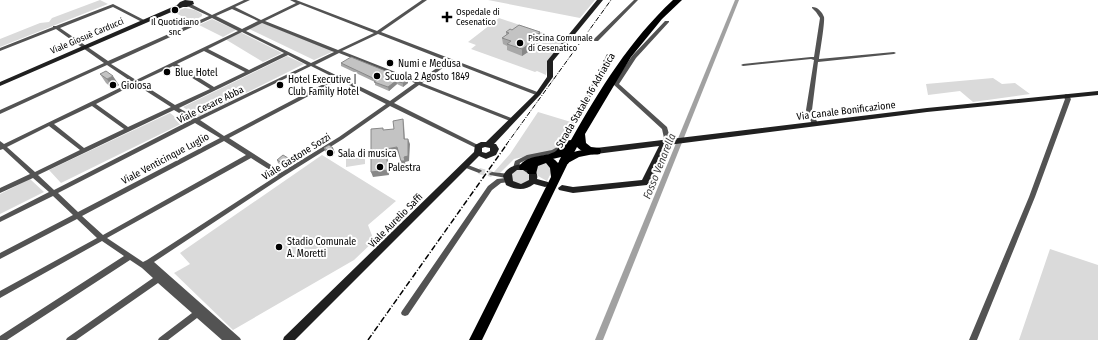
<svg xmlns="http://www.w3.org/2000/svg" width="1098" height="340" viewBox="0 0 1098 340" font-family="'Fira Sans Condensed',sans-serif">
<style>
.green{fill:#dadada}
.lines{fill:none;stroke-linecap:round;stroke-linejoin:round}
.canal{fill:#a1a1a1;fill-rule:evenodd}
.street-tunnel{stroke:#d9d9d9;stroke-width:6;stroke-dasharray:6 3.5;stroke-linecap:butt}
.street{fill:#535353;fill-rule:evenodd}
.secondary{fill:#202020;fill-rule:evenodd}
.primary{fill:#000;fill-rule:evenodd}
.highway{fill:#000;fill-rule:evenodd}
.rail-far1{stroke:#000;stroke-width:1;stroke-dasharray:5 1.5 1 1.5;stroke-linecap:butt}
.rail{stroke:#000;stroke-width:1.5;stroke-dasharray:6 2 1 2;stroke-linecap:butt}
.wall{fill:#a8a8a8}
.shaded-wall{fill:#888}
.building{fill:#c3c3c3;stroke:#888}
.poi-dot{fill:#000;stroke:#fff;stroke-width:1.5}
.labels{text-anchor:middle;stroke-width:4;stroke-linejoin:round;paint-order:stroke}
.far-poi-label{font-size:9px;fill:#000;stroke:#fff;text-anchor:start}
.far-street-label{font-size:9px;fill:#000;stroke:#fff}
.poi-label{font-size:10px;fill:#000;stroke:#fff;text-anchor:start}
.street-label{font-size:10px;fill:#000;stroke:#fff}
.water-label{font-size:11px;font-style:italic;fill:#424242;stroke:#fff}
</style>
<rect width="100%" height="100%" fill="#fff"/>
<path class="green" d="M100 0 108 4 0 47V39L40 23 49 22 52 18Z
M488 0H595L580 18Z
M185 8 195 10 202 14V16L192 22 174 12Z
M499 18 564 40 549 60 546 75 537 71 535 72 471 49 476 45 468 42Z
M212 19 236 30 223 37 199 25Z
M260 22 334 51 314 60 247 28Z
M240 32 282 53 263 62 225 39Z
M287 56 304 64 198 117 183 107Z
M993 78 1002 84 1015 83 1030 94 973 102 960 91 928 95 926 84Z
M538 112 571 122 558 147 554 150 514 159 500 173 494 172 510 154Z
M170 113 183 123 61 183 49 170Z
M322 155 396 201 368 225 374 241 354 260 233 330 174 273 190 264 180 253Z
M365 157V164L346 167V159Z
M546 161 552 171 547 181 538 176 534 168Z
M520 168 530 172 531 180 522 185 515 184 509 175 510 172Z
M30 179 44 192 0 214V194Z
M1050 249 1098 265V340H1019Z"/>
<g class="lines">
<path class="canal" d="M735 0H739L603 340H595Z"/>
<path class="street-tunnel" d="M479 171 492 174"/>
<path class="street" d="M244 0H250L235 7 261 20 296 3 290 0H296L377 31 422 0H427L381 32 540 93 541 94 538 96 536 95 451 62 422 83 514 119 515 120 514 121H510L419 85 394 103 480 146 481 147 480 148H476L390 106 343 139 284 176 154 262 240 338 241 340H222L197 318 168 340H158L159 338 192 313 158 283 76 340H66L67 338 153 278 142 268 130 260 7 340H0V336L124 256 102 241 0 298V291L97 238 77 219 0 259V253L73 215 53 196 0 222V217L49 192 33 178 0 193V188L30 174 3 149 0 150V141L4 144 132 82 107 65 0 114V110L104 63 56 29 0 51V48L53 27V26H56L113 4 146 21 144 22H142L113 7 60 28 108 61 209 16 187 6V4H191L212 15ZM300 4 374 33 338 50 265 21ZM232 9 258 21 242 29 216 16ZM212 18 238 31 136 80 111 64ZM262 23 334 52 311 63 246 31ZM242 32 284 53 249 70 208 49ZM378 34 447 61 418 81 342 51ZM204 51 245 72 214 87 177 64ZM339 53 415 83 390 101 315 65ZM288 55 307 65 196 118 179 108ZM173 66 210 89 175 105 139 82ZM311 66 335 78 224 136 200 120ZM339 80 386 104 339 137 282 172 229 138ZM135 84 171 107 128 127 96 104ZM92 106 124 129 84 148 54 124ZM174 110 191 120 54 190 38 175ZM195 123 220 138 78 212 58 193ZM49 126 80 150 35 172 7 147ZM224 141 246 155 103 235 82 216ZM251 158 278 175 147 260 143 262 107 238Z
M634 0H638L598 41H594V39Z
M812 7C818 7 822 12 824 17 825 22 820 52 819 59L894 52 896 53 894 54 818 62 812 110 818 124 815 126 812 124 806 110 814 60 811 59 743 66 741 65 743 64 811 57H814L820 18 816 12 812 8Z
M665 21H669V22L636 58 619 84 667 127 670 138 667 143 665 144 662 142 664 138 662 129 613 84 632 56Z
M607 54H611V55L598 84 579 117 563 148 556 153 528 159 520 163 518 169H514L513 168 515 161 527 155 552 150 559 146 573 117 592 84Z
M1066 94 1068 95 1071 99 1035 197 977 340H969L1029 197 1065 99 1063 96Z
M468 165 481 170 482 171 479 173 466 168 465 167 466 166Z
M492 172 509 174 510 176 507 178 510 180 509 182 501 183 492 190 408 315 405 316 402 315 401 313 402 311 488 186 497 179 506 178 490 175 489 174 490 173Z"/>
<path class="secondary" d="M185 0 193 1 194 4 187 7H183L0 86V82L177 5 180 2Z
M597 0H603L553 61V77L540 95 494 144H496L499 149 496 155 486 159 479 156 295 340H283L284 337 474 152 475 145 481 142H486L536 93 547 77V61ZM485 147 490 148V151L486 153 482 152V148Z
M1098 91V95L927 112 668 145 651 181 647 185 573 193 559 190 558 188 562 185 573 187 642 180 659 146 596 154 593 153 592 151 596 148 927 108Z
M524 164C531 166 539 171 537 179L548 182 549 184 548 186 545 187 534 184C525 191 516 190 506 185L503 176C507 167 514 165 524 164ZM517 170H523L529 174V180L521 184 513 181 512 174Z"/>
<path class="primary" d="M596 148 601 151 599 153 579 157 568 163 482 340H469L551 177 550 168 546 163 538 166 536 174H528L527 172 530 162C539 156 550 153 558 163 565 151 583 150 596 148Z"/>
<path class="highway" d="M673 0H682L662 19 631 57 585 134 586 143 591 147 600 148 601 151 600 154C592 156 583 153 577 147L568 164H560L559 161 561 157 540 162 528 170H520L519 167C527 153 546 158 556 151 559 148 562 144 564 141L571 140C600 89 630 40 673 0Z"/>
<path class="rail-far1" d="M506 145 611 0"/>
<path class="rail" d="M368 340 507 144"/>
</g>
<path class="wall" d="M506 32 540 39 531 46V50L522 56 507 50V46L503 44 502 38 506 35Z
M341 63 408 80V83L403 87 397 84 389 91 375 85V82L341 66Z
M100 74 119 85 113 89 106 83Z
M324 148H333L335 153 330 156 326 153Z
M288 158 290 161 283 166 278 163 277 160Z"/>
<path class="shaded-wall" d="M540 32V39L531 46V50L522 56V49L528 42Z
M113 76 119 85 113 89 107 79Z
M408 80V83L403 87V83Z
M396 81 397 84 389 91 388 87Z
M403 119 404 124 405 144 404 139Z
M408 139 410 144 409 161 405 162 406 166H402L401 161 404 157Z
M397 147 399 152 387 154 389 175 373 177 371 172 386 149Z
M333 148 335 153 330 156 329 151Z
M288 158 290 161 283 166 282 163Z"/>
<path class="building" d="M519 25 540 32 528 42 531 43 522 49 507 44 511 41 502 38 509 33 506 32 510 29 512 30Z
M351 57 408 80 403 83 396 81 388 87 374 82 377 80 341 63Z
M106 71 113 76 107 79 100 74Z
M403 119 404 139H408V156L404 157 405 161H401L397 147 386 149 388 170 371 172V129L383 128V130L394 129 393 121Z
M329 145 333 148 329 151 324 148Z
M283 155 288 158 282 163 277 160Z"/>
<g class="poi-dot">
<circle cx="175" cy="10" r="4"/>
<path d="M445 11h4v4h4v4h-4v4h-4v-4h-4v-4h4z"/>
<circle cx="520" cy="43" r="4"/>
<circle cx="390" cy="63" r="4"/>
<circle cx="167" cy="72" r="4"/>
<circle cx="377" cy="76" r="4"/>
<circle cx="113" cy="85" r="4"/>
<circle cx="280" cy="85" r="4"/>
<circle cx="330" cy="153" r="4"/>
<circle cx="380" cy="167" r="4"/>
<circle cx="279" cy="247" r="4"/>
</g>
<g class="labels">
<g class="far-poi-label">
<text x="456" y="15">Ospedale di<tspan x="456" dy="10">Cesenatico</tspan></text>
<text x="175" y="25" text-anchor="middle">Il Quotidiano<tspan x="175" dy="10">snc</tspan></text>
<text x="528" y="41">Piscina Comunale<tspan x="528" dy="10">di Cesenatico</tspan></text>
</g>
<g class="far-street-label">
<text transform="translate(87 36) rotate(-23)" y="3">Viale Giosuè Carducci</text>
</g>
<g class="poi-label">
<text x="398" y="67">Numi e Medusa</text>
<text x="175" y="76">Blue Hotel</text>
<text x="385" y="80">Scuola 2 Agosto 1849</text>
<text x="288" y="83">Hotel Executive |<tspan x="288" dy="12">Club Family Hotel</tspan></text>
<text x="121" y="89">Gioiosa</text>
<text x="338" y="157">Sala di musica</text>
<text x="388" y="171">Palestra</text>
<text x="287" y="245">Stadio Comunale<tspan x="287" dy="12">A. Moretti</tspan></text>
</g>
<g class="street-label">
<text transform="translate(585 100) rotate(-60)" y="4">Strada Statale 16 Adriatica</text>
<text transform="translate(210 104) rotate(-26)" y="4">Viale Cesare Abba</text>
<text transform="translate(846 110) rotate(-7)" y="4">Via Canale Bonificazione</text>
<text transform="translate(296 156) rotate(-32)" y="4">Viale Gastone Sozzi</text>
<text transform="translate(165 158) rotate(-28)" y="4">Viale Venticinque Luglio</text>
<text transform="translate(395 220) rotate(-45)" y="4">Viale Aurelio Saffi</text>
</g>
<g class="water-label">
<text transform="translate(659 166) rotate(-68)" y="4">Fosso Venarella</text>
</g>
</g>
</svg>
